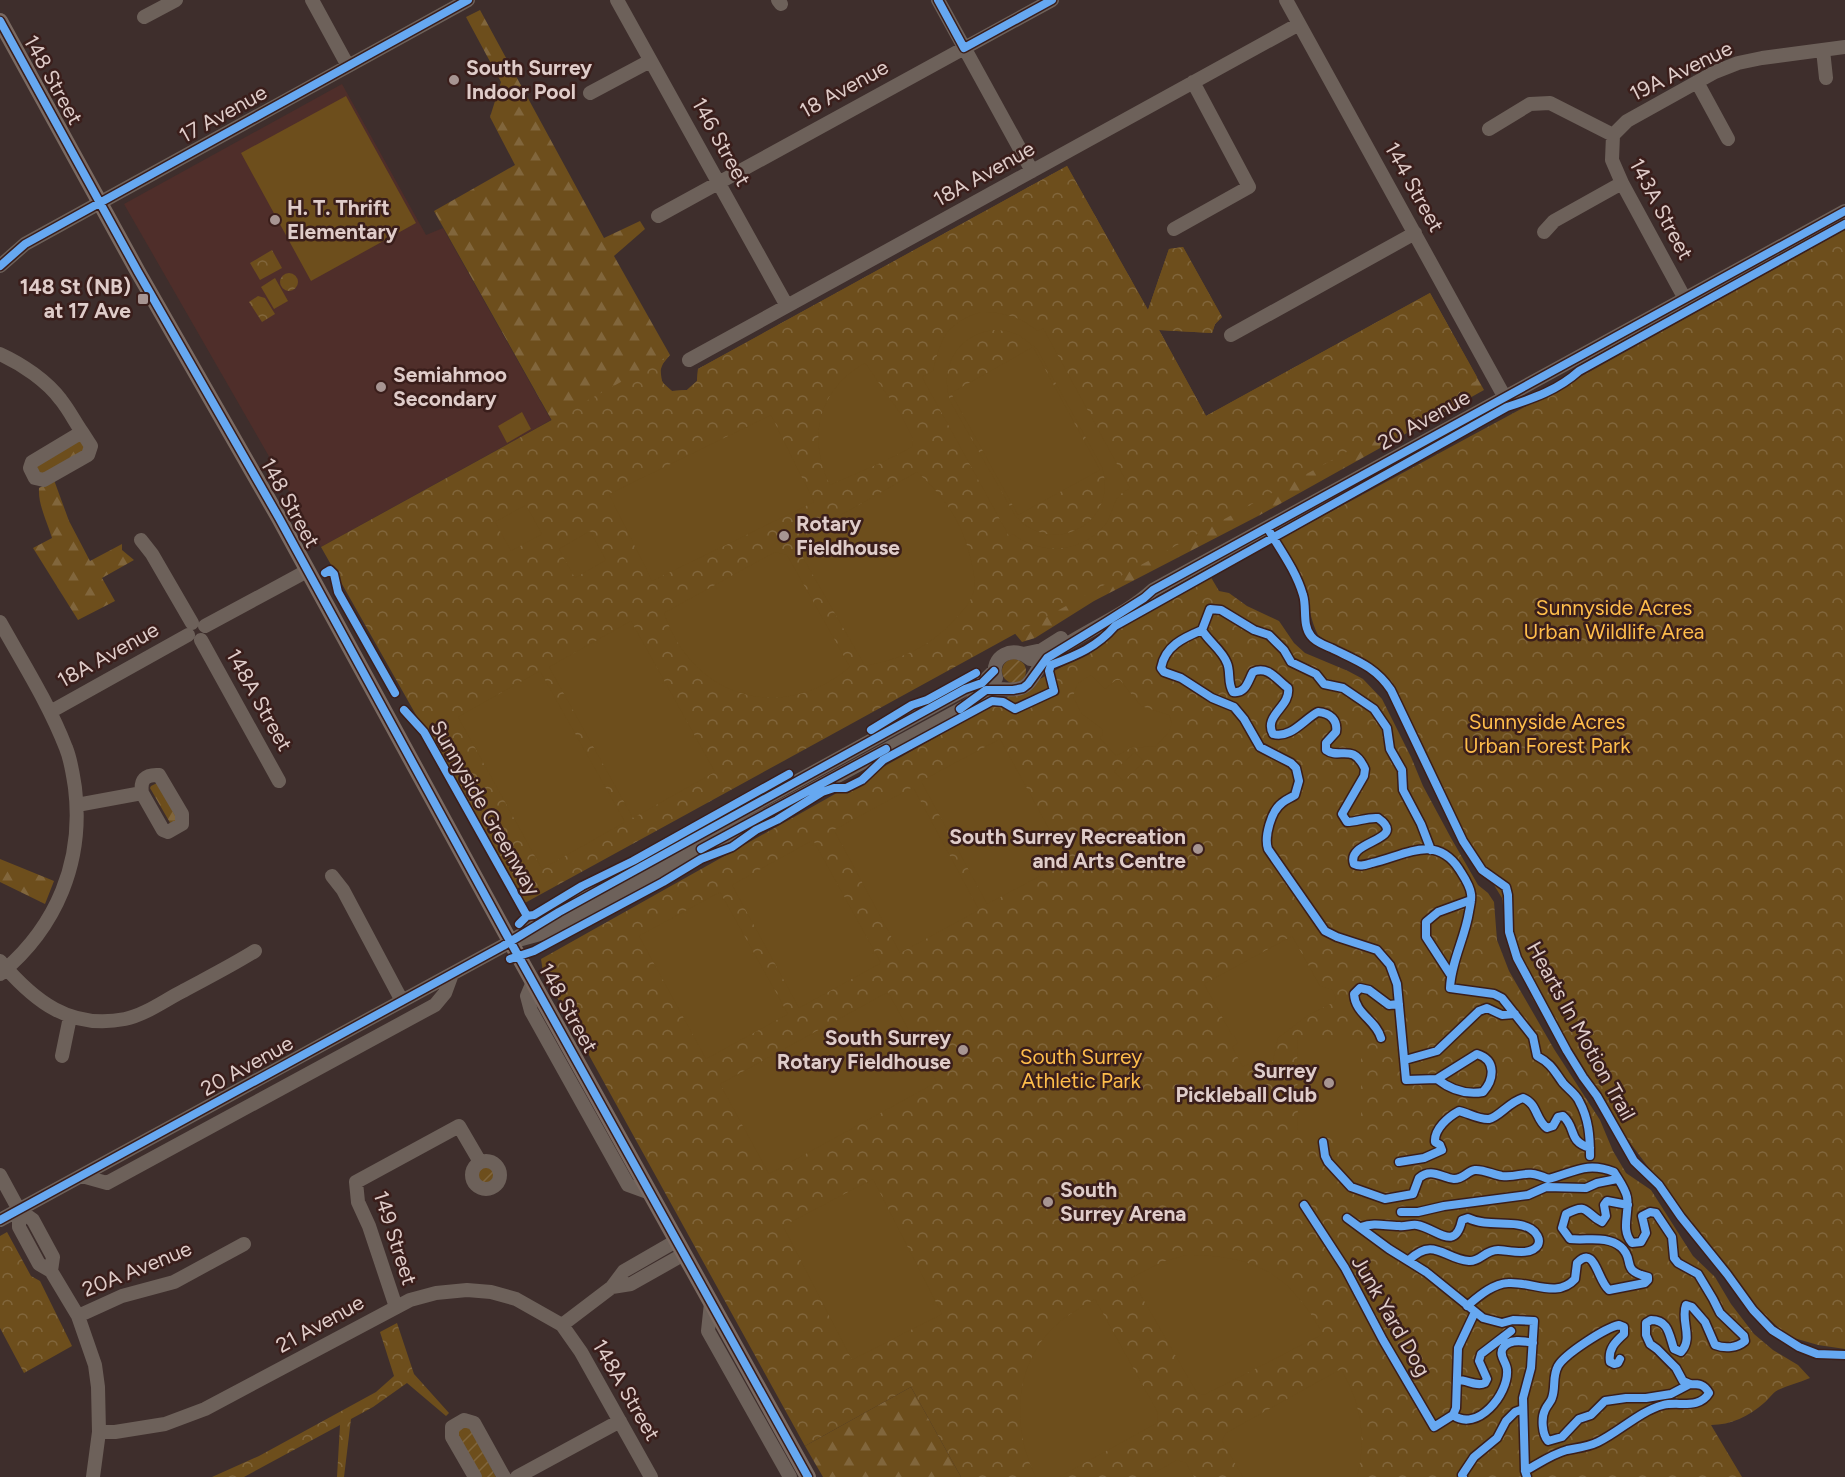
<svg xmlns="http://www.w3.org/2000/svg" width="1845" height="1477" viewBox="0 0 1845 1477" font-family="Figtree,sans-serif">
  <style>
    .built { fill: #4f2e2a }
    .forest { fill: url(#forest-firs) }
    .park { fill: url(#park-crowns) }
    .garden { fill: url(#garden-furrows) }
    .pitch { fill: #6d4e1c; fill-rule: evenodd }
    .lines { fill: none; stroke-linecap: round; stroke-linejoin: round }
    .minor { stroke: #6d615a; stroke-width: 14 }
    .major { stroke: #7a6a62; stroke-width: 16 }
    .cycleway-casing { stroke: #3a1e1b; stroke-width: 11 }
    .cycleway { stroke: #66a8f1; stroke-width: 8 }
    .poi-dot { fill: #a79592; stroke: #3a1e1b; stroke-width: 2 }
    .labels { text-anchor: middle; stroke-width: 5; stroke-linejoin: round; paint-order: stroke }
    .poi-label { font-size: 21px; font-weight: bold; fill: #dfccc9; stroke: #3a1e1b; text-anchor: start }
    .street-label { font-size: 21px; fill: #dfccc9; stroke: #3a1e1b }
    .park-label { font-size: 21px; fill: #febd4b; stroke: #3a1e1b }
  </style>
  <defs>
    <pattern id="forest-firs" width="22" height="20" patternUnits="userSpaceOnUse" patternTransform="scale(1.5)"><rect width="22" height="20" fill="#6d4e1c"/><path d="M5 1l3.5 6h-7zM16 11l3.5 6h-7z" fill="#81663c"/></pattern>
    <pattern id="park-crowns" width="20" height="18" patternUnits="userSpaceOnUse" patternTransform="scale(1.5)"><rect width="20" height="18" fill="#6d4e1c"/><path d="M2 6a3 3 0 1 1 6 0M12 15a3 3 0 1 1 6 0" fill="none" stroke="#81663c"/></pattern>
    <pattern id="garden-furrows" width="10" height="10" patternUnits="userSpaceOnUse" patternTransform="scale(1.5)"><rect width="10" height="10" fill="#6d4e1c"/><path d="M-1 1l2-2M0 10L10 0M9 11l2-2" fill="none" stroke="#81663c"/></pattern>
  </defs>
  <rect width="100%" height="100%" fill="#3e2e2c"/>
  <path class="built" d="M342 84 426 235 443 228 551 420 321 547 124 204Z"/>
  <path class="forest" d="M480 10 604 238 640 221 645 229 614 256 670 355C657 367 657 382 672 391L687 390 697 381 698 369 1067 166 1148 310 1169 249 1183 247 1222 317 1215 324 1212 333 1159 330 1206 416 1430 293 1484 390 1260 515 1094 601 1035 638 1022 642 1008 625 895 336 560 435 434 211 515 165 490 117 501 82 466 17Z
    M80 441 84 444V450L39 476 36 463Z
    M54 480 69 521 90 561 122 544V550L134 560 102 578 115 601 78 620 33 548 52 538C47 521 38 505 39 488Z
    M157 783 179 820 170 823 169 821 150 788 151 786Z
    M0 859 54 881 45 904 0 882Z
    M911 1387 961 1477H823L805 1446Z"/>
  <path class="park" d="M1067 166 1148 310 1169 249 1183 247 1222 317 1215 324 1212 333 1159 330 1206 416 1430 293 1477 377 1476 381 523 904 321 547 670 355 660 367 662 382 672 391 687 390 697 381 698 369Z
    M1845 230V1349L1818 1345 1787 1336 1744 1295 1583 1080 1532 998 1515 953 1504 913 1502 898 1464 836 1439 779 1390 690 1372 673 1318 635C1311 622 1310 608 1305 595 1299 576 1284 559 1273 543L1571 382Z
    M272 250 282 268 260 280 250 263Z
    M280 282a9 9 0 1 1 18 0a9 9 0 1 1-18 0Z
    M258 296 265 298 275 314 262 322 249 302Z
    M1209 574 1219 591 1229 593 1247 606 1279 621 1294 643 1305 653 1348 671 1363 679 1382 699 1411 757 1423 786 1451 838 1478 885 1488 893 1494 902 1497 940 1509 971 1554 1049 1600 1120 1613 1151 1626 1173 1651 1190 1693 1256 1715 1277 1731 1304 1754 1334 1773 1350 1798 1365 1810 1378C1799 1383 1788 1385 1778 1390 1772 1393 1769 1399 1764 1403 1749 1416 1731 1425 1711 1425L1742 1477H961L911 1387 805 1446 543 972 541 959 1104 643 1117 628Z
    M7 1232 31 1276 40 1281 72 1346 24 1373 0 1328V1236Z
    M397 1323 414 1374 449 1413 446 1416 407 1383 373 1407 351 1419 344 1477H337L340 1425 244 1477H212L259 1456 376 1392 394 1376 380 1332Z"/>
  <path class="garden" d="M1002 671a12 12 0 1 1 24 0a12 12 0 1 1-24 0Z
    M477 1176a10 10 0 1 1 20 0a10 10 0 1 1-20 0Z
    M466 1427 470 1428 496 1477H480L458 1437 459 1430Z"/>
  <path class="pitch" d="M346 96 416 223 311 281 241 153Z
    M275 278 288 301 274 309 261 287Z
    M981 312C1002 311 1022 318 1038 331L1043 328 1130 488C1127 490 1121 493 1119 496 1113 502 1112 516 1105 525 1081 553 1042 556 1013 534L1009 536 922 377 933 371C941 338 946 323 981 312ZM994 330 1007 331 1019 335 1037 349 1102 467C1119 522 1055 558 1016 517L950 401C939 367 958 334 994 330Z
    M1033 347 1100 470 1018 515 951 393Z
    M865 363 900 413 913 439 912 447 885 461 830 485C807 438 818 390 865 363Z
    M522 412 531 429 507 443 498 426Z
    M771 415 814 502 652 581 609 494Z
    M917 472C947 499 964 525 972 565 974 575 977 586 972 596 969 604 962 612 956 618 929 648 904 658 865 666L798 549 802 537Z
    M526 505 542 534 511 551 495 522Z
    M590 531 606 560 575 578 559 549Z
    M775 552 787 555 850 667C781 725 692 697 664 613Z
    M631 621 715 772 633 818 549 667Z
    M540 671 625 822 542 869 458 717Z
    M1091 675 1105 689 1116 680H1120L1141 706 1169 715 1172 723 1169 732 1156 746 1131 748 1116 756 1100 738 1103 734 1102 729 1082 714 1073 697 1077 684Z
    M1000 739 1067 862 987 904 921 781Z
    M1135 752 1144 762 1123 781 1114 771Z
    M913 787 979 910 900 953 834 830Z
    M813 840 881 963 799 1008 732 885Z
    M720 892 788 1014 706 1059 639 936Z
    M1292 936 1320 986 1332 990 1336 998 1334 1002 1307 1016 1278 1038 1273 1060 1264 1075 1259 1076 1248 1064 1243 1067 1232 1047 1238 1043 1234 1035H1232L1204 984Z
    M888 992 937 1082 769 1174 720 1084Z
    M1297 1036H1361V1130H1298Z
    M873 1179 942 1314 852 1360 783 1226Z
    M1187 1255C1256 1255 1289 1274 1323 1334L1204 1395 1197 1393 1131 1278 1162 1262Z
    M1095 1299 1158 1413 1157 1423 1059 1477H1036C1013 1432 1013 1371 1049 1332 1062 1318 1078 1309 1095 1299Z
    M1341 1369C1361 1403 1367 1438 1357 1477H1243L1222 1441 1226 1433Z
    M1177 1460 1186 1463 1194 1477H1147Z"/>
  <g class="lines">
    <path class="minor" d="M312 0 348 66
      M617 0 787 306
      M778 0 781 4
      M938 0 1032 171
      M1286 0 1504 396
      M144 17 176 0
      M1823 50 1826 78
      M1697 82 1728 139
      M590 93 650 61
      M1489 129 1530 104 1550 103 1613 135
      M1613 135 1627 121 1715 72 1738 63 1762 58 1845 47
      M1613 135 1612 160 1622 183 1685 299
      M658 216 1052 0
      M1174 229 1249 187 1193 82
      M1544 232 1554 221 1622 183
      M0 266 25 244 468 0
      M1231 335 1415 233
      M0 354C22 364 47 381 61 400 69 410 75 422 82 432
      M689 360 1299 24
      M82 432 91 446 88 455 44 480 35 478 30 468 32 462Z
      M141 540 152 554 192 623
      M0 622C23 663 49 704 66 748 71 760 73 775 75 788 84 861 57 927 0 974
      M205 626 307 571
      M201 640 279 781
      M1023 654 1042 650 1061 638
      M996 678C989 656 1014 644 1030 659
      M50 712 188 635
      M77 805 142 793 163 830 168 832 182 824V814L159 775C145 774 140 780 142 793
      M332 876 343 890 402 1001
      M511 942 551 931 967 706C972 701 978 695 985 691 997 685 1013 694 1025 686 1035 679 1037 665 1048 657 1081 632 1122 618 1153 590L1845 211
      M0 961C34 1001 70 1030 125 1019 145 1015 165 1000 183 991 207 978 231 966 255 951
      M533 982 527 996 531 1011 628 1185 650 1193
      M62 1056 70 1017
      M472 1175a14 14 0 1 1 28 0a14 14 0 1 1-28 0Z
      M0 1175 19 1210 33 1220 53 1257 51 1271
      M82 1176 107 1183 435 1005 445 993 452 974
      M19 1210V1227L39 1264 51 1271 78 1316 95 1365 98 1387 99 1432 93 1477
      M0 1220 503 946 559 912 965 689 982 683 994 671
      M612 1287 631 1284 684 1254
      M711 1303 708 1331 790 1477
      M396 1307 369 1226 358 1202 356 1182 459 1126 480 1162
      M78 1316 122 1296 174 1282 244 1244
      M562 1325 612 1287 624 1271 676 1241
      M99 1432H115L165 1424 205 1409 410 1300 436 1293 467 1290 491 1292 516 1299 562 1325 581 1352 651 1477
      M475 1477 452 1437V1427L464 1420 474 1423 504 1477
      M517 1477 620 1421"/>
    <path class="major" d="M0 21 138 272 279 518 505 932 808 1477"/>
    <defs>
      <path id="cycleway" d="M938 0 964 48 1052 0
        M0 21 138 272 279 518 505 932 808 1477
        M0 266 25 244 468 0
        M1268 529C1281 551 1296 571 1303 595 1307 607 1302 626 1311 636 1315 642 1324 645 1331 648 1355 660 1375 666 1391 690L1463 841 1482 870 1506 887 1508 895 1509 932 1517 958 1567 1051 1583 1077 1597 1096 1634 1161 1659 1185 1681 1217 1727 1274 1753 1310 1772 1330 1799 1347 1817 1354 1845 1355
        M325 573 330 570 334 574 338 592 395 693
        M1202 630C1183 638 1165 646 1161 668L1164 672 1181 678 1212 698 1234 707 1244 719 1260 747 1291 763 1296 768 1299 781 1295 795C1291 798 1286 799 1282 803 1271 811 1264 837 1268 849L1325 931 1337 937 1377 950 1390 965 1397 984 1406 1080 1437 1079 1477 1054C1497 1060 1494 1080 1483 1092 1465 1095 1451 1090 1437 1079
        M1202 630C1209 642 1222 650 1227 663 1231 672 1227 683 1233 692 1246 694 1248 681 1253 672 1268 665 1277 680 1288 688 1291 707 1263 715 1273 734 1291 739 1304 719 1318 712 1330 713 1338 720 1336 732L1326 743V750C1339 760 1353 742 1365 769L1364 776 1342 814 1347 822C1357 822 1367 817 1378 818 1410 841 1345 840 1354 864 1360 867 1365 865 1372 863 1404 856 1435 833 1459 869 1464 877 1470 885 1471 894 1472 900 1470 906 1469 912 1465 938 1451 962 1450 988
        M1202 630 1210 609 1221 610 1254 630 1269 635 1284 650 1291 662 1316 674 1324 684 1343 688 1374 709 1387 728 1390 749 1402 770 1403 790 1421 824 1431 850
        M960 709 986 690H1013L1023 688 1028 684 1047 658 1106 622 1144 598 1153 590 1845 211
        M404 710 424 732 527 916 519 924
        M871 730 912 705 927 700 976 673
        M701 849 886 749
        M527 916 534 915 582 886 633 861 789 774
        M510 959 534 951 663 882 701 859 732 847 756 830 777 820 822 792 834 788H846L862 780 883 760 992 701 1003 702 1015 709 1054 691 1049 671 1051 665C1077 655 1097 647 1115 626L1507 407C1534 398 1558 390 1579 371L1845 224
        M1450 974 1426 937V922L1438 912 1471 900
        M1450 988 1494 994 1502 998 1533 1037 1537 1056C1552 1064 1554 1071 1563 1083 1568 1089 1576 1094 1579 1101 1589 1119 1590 1137 1590 1156
        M1381 1038C1376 1020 1355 1014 1354 994L1360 988 1369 990 1389 1005 1399 1004
        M1405 1060 1437 1051 1479 1011 1487 1008 1502 1015 1515 1014
        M1323 1142 1325 1156 1328 1162 1351 1187 1385 1199 1413 1194 1419 1178C1431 1167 1442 1178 1454 1179 1464 1179 1467 1171 1475 1170 1483 1169 1494 1175 1502 1176 1522 1178 1524 1168 1548 1179 1573 1173 1586 1161 1614 1172 1618 1179 1625 1188 1627 1197 1630 1213 1620 1229 1632 1243L1641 1242 1646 1233 1642 1216 1650 1212 1656 1213 1672 1237 1674 1258 1678 1263 1698 1274 1713 1299 1720 1313 1744 1336 1745 1341C1737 1348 1725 1349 1715 1345L1705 1322 1692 1307 1686 1305C1680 1320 1694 1338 1681 1352L1674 1349C1669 1335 1669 1320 1651 1320L1646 1323V1335L1650 1344 1657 1349 1676 1368 1683 1381 1690 1384
        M1399 1162 1424 1158 1442 1150 1440 1145 1435 1142C1434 1129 1448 1117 1459 1111 1468 1113 1480 1120 1489 1119 1499 1117 1509 1102 1523 1098 1538 1104 1535 1119 1547 1128L1553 1126 1558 1117 1563 1116C1577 1128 1567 1141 1590 1148
        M1304 1205 1345 1268 1383 1340 1434 1427 1453 1415 1456 1408 1458 1348 1475 1312
        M1401 1212H1418L1444 1206 1528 1195 1546 1187 1586 1188 1597 1183 1617 1179
        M1347 1218 1389 1249 1426 1272 1483 1318 1502 1323 1513 1320 1534 1321 1531 1368 1523 1398 1525 1471 1527 1477
        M0 1220 503 946 559 912 965 689 982 683 994 671
        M1361 1227C1375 1222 1385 1226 1399 1226 1405 1227 1411 1224 1417 1225 1436 1228 1455 1253 1462 1220L1468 1218C1488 1228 1515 1219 1531 1229 1536 1232 1541 1239 1538 1245 1531 1257 1508 1250 1498 1250 1485 1250 1480 1262 1469 1261 1444 1259 1434 1236 1409 1260
        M1467 1306C1478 1297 1492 1284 1508 1283 1531 1281 1557 1299 1575 1279L1577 1263C1595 1244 1597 1280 1609 1290L1645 1283 1648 1280V1277C1619 1270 1636 1260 1621 1247 1607 1235 1587 1241 1570 1239L1562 1228 1566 1214C1589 1202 1584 1213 1602 1222L1606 1216 1604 1205 1607 1201 1628 1205
        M1620 1359 1618 1363 1614 1364 1610 1362C1608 1349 1615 1342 1624 1334V1327L1619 1325C1605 1328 1565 1354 1558 1366 1552 1377 1556 1387 1552 1398 1551 1402 1547 1405 1545 1410 1541 1418 1542 1434 1548 1441L1562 1437 1579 1419 1591 1415 1605 1401 1626 1398H1646L1671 1394 1690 1384
        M1458 1380C1467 1380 1477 1387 1485 1383L1487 1379 1479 1361 1481 1354 1511 1331
        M1453 1415C1477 1433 1509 1394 1507 1370 1507 1363 1498 1355 1503 1348 1509 1338 1524 1341 1533 1343
        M1525 1471C1538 1464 1552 1454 1567 1450 1577 1448 1588 1447 1598 1442 1619 1432 1640 1411 1663 1405 1678 1401 1699 1410 1709 1393 1704 1384 1699 1384 1690 1384
        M1463 1477 1462 1475 1474 1457 1497 1438 1506 1421 1515 1412 1523 1409"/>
    </defs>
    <use href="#cycleway" class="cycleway-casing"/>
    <use href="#cycleway" class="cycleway"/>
  </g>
  <g class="poi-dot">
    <circle cx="454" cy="80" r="6"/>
    <circle cx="275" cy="220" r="6"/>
    <rect x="137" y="293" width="12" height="12" rx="3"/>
    <circle cx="381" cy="387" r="6"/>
    <circle cx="784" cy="536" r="6"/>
    <circle cx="1198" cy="849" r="6"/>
    <circle cx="963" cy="1050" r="6"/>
    <circle cx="1329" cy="1083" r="6"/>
    <circle cx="1048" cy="1202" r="6"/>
  </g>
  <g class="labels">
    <g class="poi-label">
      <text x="466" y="75">South Surrey<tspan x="466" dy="24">Indoor Pool</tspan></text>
      <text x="287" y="215">H. T. Thrift<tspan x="287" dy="24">Elementary</tspan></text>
      <text x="131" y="294" text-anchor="end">148 St (NB)<tspan x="131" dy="24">at 17 Ave</tspan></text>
      <text x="393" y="382">Semiahmoo<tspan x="393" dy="24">Secondary</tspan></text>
      <text x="796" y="531">Rotary<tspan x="796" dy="24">Fieldhouse</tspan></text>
      <text x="1186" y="844" text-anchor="end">South Surrey Recreation<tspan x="1186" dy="24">and Arts Centre</tspan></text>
      <text x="951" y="1045" text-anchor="end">South Surrey<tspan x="951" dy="24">Rotary Fieldhouse</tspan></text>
      <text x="1317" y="1078" text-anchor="end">Surrey<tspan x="1317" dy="24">Pickleball Club</tspan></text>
      <text x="1060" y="1197">South<tspan x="1060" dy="24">Surrey Arena</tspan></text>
    </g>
    <g class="street-label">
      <text transform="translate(1681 71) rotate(-26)" y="7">19A Avenue</text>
      <text transform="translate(53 80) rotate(61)" y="7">148 Street</text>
      <text transform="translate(844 89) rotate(-29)" y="7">18 Avenue</text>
      <text transform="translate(223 114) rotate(-29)" y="7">17 Avenue</text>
      <text transform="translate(721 142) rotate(61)" y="7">146 Street</text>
      <text transform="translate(984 174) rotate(-29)" y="7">18A Avenue</text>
      <text transform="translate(1414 187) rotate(61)" y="7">144 Street</text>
      <text transform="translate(1661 209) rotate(62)" y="7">143A Street</text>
      <text transform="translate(1424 420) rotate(-29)" y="7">20 Avenue</text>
      <text transform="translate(290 503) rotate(61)" y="7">148 Street</text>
      <text transform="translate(108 655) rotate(-29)" y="7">18A Avenue</text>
      <text transform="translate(259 700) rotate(61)" y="7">148A Street</text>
      <text transform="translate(485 808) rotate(60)" y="7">Sunnyside Greenway</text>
      <text transform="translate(568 1008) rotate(61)" y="7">148 Street</text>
      <text transform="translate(1581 1031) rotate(61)" y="7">Hearts In Motion Trail</text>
      <text transform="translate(247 1066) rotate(-29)" y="7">20 Avenue</text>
      <text transform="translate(395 1238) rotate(72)" y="7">149 Street</text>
      <text transform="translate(137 1269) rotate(-22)" y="7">20A Avenue</text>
      <text transform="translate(1391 1316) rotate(60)" y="7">Junk Yard Dog</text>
      <text transform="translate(320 1324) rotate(-29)" y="7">21 Avenue</text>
      <text transform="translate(626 1390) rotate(60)" y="7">148A Street</text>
    </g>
    <g class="park-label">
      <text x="1614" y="615">Sunnyside Acres<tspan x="1614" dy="24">Urban Wildlife Area</tspan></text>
      <text x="1547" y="729">Sunnyside Acres<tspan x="1547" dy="24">Urban Forest Park</tspan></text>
      <text x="1081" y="1064">South Surrey<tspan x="1081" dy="24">Athletic Park</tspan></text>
    </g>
  </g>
</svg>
